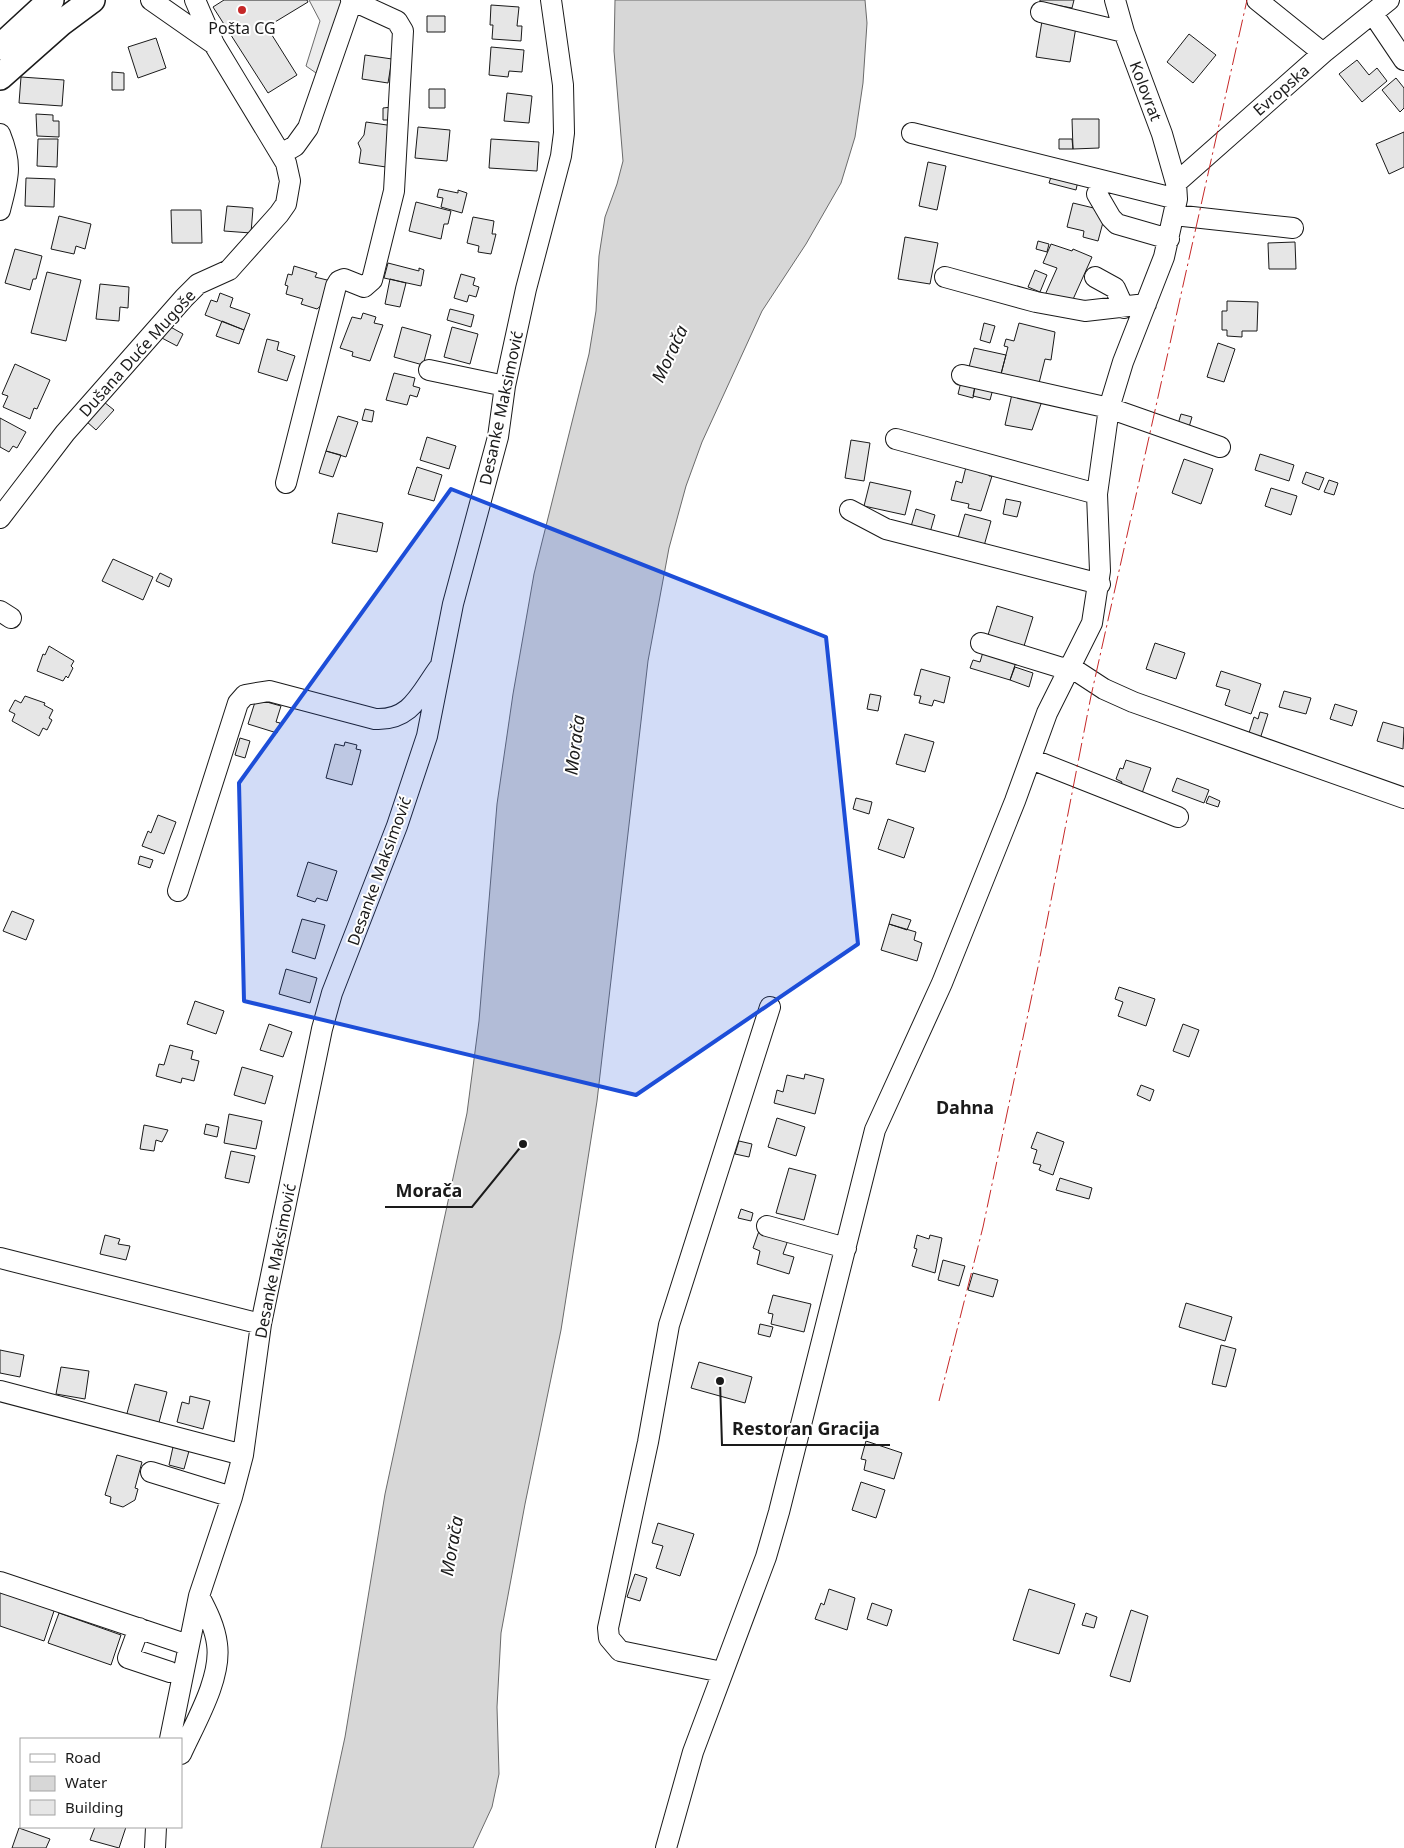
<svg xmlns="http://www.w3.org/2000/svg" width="1404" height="1848" viewBox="0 0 1404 1848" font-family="'Noto Sans',sans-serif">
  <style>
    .built { fill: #ededed; stroke: #6a6a6a }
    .water { fill: #d7d7d7; stroke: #6a6a6a }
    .building { fill: #e6e6e6; stroke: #1a1a1a }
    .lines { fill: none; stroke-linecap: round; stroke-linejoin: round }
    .minor-casing { stroke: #1a1a1a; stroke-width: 22 }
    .major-casing { stroke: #1a1a1a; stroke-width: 28 }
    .minor { stroke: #fff; stroke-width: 20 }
    .major { stroke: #fff; stroke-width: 25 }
    .power { stroke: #c62828; stroke-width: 1; stroke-dasharray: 18 4 2.5 4; stroke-linecap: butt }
    .marked { fill: #1d4ed8; fill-opacity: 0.2; stroke: #1d4ed8; stroke-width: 4; stroke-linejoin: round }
    .poi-dot { fill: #c62828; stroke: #fff; stroke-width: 2 }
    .labels { text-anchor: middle; stroke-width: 4; stroke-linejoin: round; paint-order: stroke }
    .poi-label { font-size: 16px; fill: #1a1a1a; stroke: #fff }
    .street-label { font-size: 16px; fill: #1a1a1a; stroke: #fff }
    .water-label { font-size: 18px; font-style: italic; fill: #1a1a1a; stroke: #fff }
    .neighbourhood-label { font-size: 18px; font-weight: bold; fill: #1a1a1a; stroke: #fff }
    .leader { fill: none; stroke: #1a1a1a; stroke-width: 2 }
    .callout-dot { fill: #1a1a1a; stroke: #fff; stroke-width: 2 }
    .callout-label { font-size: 18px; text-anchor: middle; font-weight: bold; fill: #1a1a1a; stroke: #fff; stroke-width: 4; stroke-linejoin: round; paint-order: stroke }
  </style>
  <rect width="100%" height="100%" fill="#fff"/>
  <path class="built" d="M309 0H362L319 75 306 66 320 21Z"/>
  <path class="water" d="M615 0H865L867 23 863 83 855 137 841 183 806 244 762 311 702 442 686 486 669 548 648 661 597 1101 561 1330 525 1504 501 1633 497 1707 499 1774 492 1807 473 1848H321L345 1737 385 1494 467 1113 479 1021 497 804 513 694 534 574 589 354 596 311 599 256 605 217 617 184 623 161 614 51Z"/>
  <path class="building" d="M224 0H307L308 2 270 25 268 22 265 24 297 75 268 93 213 7Z
    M1040 0H1074L1072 8 1040 2Z
    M491 5 519 7 517 26H522L521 41 492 39 493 25H490Z
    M427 16H445V32H427Z
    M1042 21 1076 27 1070 62 1036 57Z
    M1189 34 1216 55 1193 83 1167 62Z
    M156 38 166 68 138 78 128 47Z
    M491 47 524 50 522 72 509 71 508 77 489 75Z
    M365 55 392 59 388 83 362 79Z
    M1357 60 1369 75 1377 68 1387 81 1362 102 1339 74Z
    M112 72 124 73V90H112Z
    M21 77 64 80 62 106 19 103Z
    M1396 78 1404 88V108L1400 112 1382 90Z
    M429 89H445V108H429Z
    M507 93 532 96 529 123 504 121Z
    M392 107V120H383V108Z
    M36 114 53 115V121H59V137L37 136Z
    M1072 119H1099V148L1073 149Z
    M366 122 394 126 386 167 359 163 361 150 358 143 364 135Z
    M418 127 450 130 447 161 415 158Z
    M1404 132V167L1389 174 1376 144Z
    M38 139H58L57 167 37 166Z
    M491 139 539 142 537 171 489 168Z
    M1059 139H1072L1073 149H1059Z
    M928 162 946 166 937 210 919 206Z
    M1052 174 1078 181 1076 190 1049 183Z
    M26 178 55 179 54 207 25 206Z
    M439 189 458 193V190L467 193 462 213 441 207 443 198 437 197Z
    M416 202 451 211 448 224H444L441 239 409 231Z
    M1073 203 1106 211 1098 241 1083 237 1084 231 1067 227Z
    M227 206 253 208 251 233 224 231Z
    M171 210H201L202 243H172Z
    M59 216 91 224 85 249 76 246 74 254 51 249Z
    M473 217 494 221 492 234H496L491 254 478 252 479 246 467 243Z
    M905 237 938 243 930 284 898 279Z
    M1038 241 1049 244 1047 252 1036 249Z
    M1295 242 1296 269H1269L1268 243Z
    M1051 244 1072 251 1073 249 1092 257 1070 306 1045 295 1057 268 1043 263Z
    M15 249 42 256 36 279H33L30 290 5 283Z
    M388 263 419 271V268L424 270 421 286 384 278Z
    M294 266 317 273 315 277 331 281 325 302 317 309 301 304 303 299 286 294 288 286 285 285 288 274 292 275Z
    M1035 270 1047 275 1040 292 1028 287Z
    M47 272 81 280 66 341 31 333Z
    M461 274 475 278 473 285 479 287 476 297 469 295 467 302 454 298Z
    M390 279 406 283 400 307 385 304Z
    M100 284 129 287 128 308 120 307 119 321 96 319Z
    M220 293 233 298 230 307 250 314 244 330 205 315 211 300 217 302Z
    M1227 301 1258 302 1257 331H1242V337L1227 336V330H1222V311H1227Z
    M450 309 474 315 471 327 447 320Z
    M363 313 376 317 374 323 383 325 370 361 352 356 353 352 340 348 352 317 361 319Z
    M222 321 244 330 239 344 216 336Z
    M984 323 995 326 990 343 980 340Z
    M1019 323 1055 332 1051 360 1045 359 1039 383 1001 374 1008 347 1004 346 1006 339 1014 341Z
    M167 325 183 334 177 346 160 337Z
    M402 327 431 335 423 365 394 357Z
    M452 327 478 334 470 364 444 357Z
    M267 339 279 342 277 350 295 356 287 381 258 372Z
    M1218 343 1235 349 1224 382 1207 377Z
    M974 348 1006 355 1001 374 987 370 986 375 968 371Z
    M15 364 50 380 37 409 34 408 30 419 3 407 8 396 2 394Z
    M394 373 415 378 413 386 420 388 417 397 410 395 407 405 386 400Z
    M961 382 975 386 973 398 958 394Z
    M975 386 993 389 990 400 973 396Z
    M1012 394 1042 401 1032 430 1005 425Z
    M104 402 114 410 96 430 86 421Z
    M365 409 374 411 372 422 362 420Z
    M1181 414 1192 417 1189 427 1178 424Z
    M338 416 358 422 346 457 326 451Z
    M0 418 26 432 17 448 13 446 9 452 0 447Z
    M427 437 456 446 449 469 420 460Z
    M851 440 870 443 864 481 845 478Z
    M326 451 341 455 333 477 319 473Z
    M1260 454 1294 465 1289 481 1255 470Z
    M1184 459 1213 469 1201 504 1172 493Z
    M417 467 442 475 434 501 408 494Z
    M966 467 989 473V476H992L981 511 968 508 969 504 951 500 956 481 962 483Z
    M1306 472 1324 478 1319 490 1302 483Z
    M1329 480 1338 483 1334 495 1324 492Z
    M870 482 911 491 905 515 864 506Z
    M1271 488 1297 496 1291 515 1265 506Z
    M1006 499 1021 502 1017 517 1003 514Z
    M916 509 935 515 929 536 910 530Z
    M338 513 383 523 377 552 332 543Z
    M965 514 991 521 984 546 958 538Z
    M113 559 153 577 143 600 102 581Z
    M160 573 172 579 169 587 156 581Z
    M997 606 1033 617 1024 646 988 635Z
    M1155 643 1185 653 1176 679 1146 669Z
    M49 646 74 661 71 666 73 668 68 678 66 676 63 681 37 671 43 654 45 655Z
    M983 652 1016 662 1010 680 970 668 973 660 980 662Z
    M1015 667 1033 673 1029 687 1010 680Z
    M921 669 950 677 944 703 934 700 932 706 919 703 921 696 914 695Z
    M1221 671 1261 684 1251 714 1225 705 1230 690 1216 686Z
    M1284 691 1311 698 1306 714 1279 707Z
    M870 694 881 696 878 711 867 709Z
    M25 696 45 703 44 705 53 710 49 718 52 720 47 730 43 728 39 736 12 721 15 714 9 711 15 700 21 703Z
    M256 699 281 706 276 722 280 723 277 733 248 724Z
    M1335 704 1357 711 1352 726 1330 719Z
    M1260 712 1268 714 1260 739 1248 736 1254 717 1258 719Z
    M1383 722 1404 728 1403 749 1377 741Z
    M905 734 934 742 925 772 896 764Z
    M240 738 250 741 245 758 235 755Z
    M345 742 357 745 356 749 361 750 352 785 326 778 335 744 344 746Z
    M1126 760 1151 768 1141 796 1119 789 1122 782 1116 779 1120 768 1123 769Z
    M1177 778 1209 790 1204 803 1172 791Z
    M1209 796 1220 801 1218 807 1206 803Z
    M856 798 872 802 869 814 853 809Z
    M158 815 176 822 164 854 142 846 148 831 151 833Z
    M888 819 914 828 904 858 878 849Z
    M140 856 153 860 150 868 138 864Z
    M308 862 337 871 327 901 317 898 315 902 297 896Z
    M12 911 34 920 26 940 3 931Z
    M892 914 911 920 907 930 889 924Z
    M302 919 325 925 315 959 292 952Z
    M889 924 916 932 914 940 922 943 917 961 881 950Z
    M286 969 317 978 310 1003 279 994Z
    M1119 987 1155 999 1146 1026 1118 1016 1123 1002 1115 999Z
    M195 1001 224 1011 216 1034 187 1024Z
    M269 1024 292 1032 283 1057 260 1050Z
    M1183 1024 1199 1030 1189 1057 1173 1051Z
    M170 1045 193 1051 191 1059 199 1061 194 1081 182 1078 181 1083 156 1076 159 1064 164 1065Z
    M242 1067 273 1076 265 1104 234 1095Z
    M805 1074 824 1079 815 1114 774 1103 777 1090 783 1092 787 1075 804 1079Z
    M1141 1085 1154 1090 1150 1101 1137 1095Z
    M229 1114 262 1121 256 1149 224 1143Z
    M777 1118 805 1127 796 1156 768 1147Z
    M206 1124 219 1127 217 1137 204 1134Z
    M144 1125 168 1130 162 1142 156 1140 154 1151 140 1149Z
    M1037 1132 1064 1142 1053 1175 1039 1170 1041 1165 1033 1163 1037 1150 1031 1148Z
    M739 1141 752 1144 749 1157 735 1154Z
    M231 1151 255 1156 249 1183 225 1178Z
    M789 1168 816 1175 804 1220 776 1213Z
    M1060 1178 1092 1188 1089 1199 1056 1190Z
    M741 1209 753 1213 751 1221 738 1218Z
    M759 1231 788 1240 783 1254 794 1257 789 1274 757 1264 760 1251 753 1248Z
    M105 1235 120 1239 118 1244 130 1246 126 1260 100 1254Z
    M917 1235 929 1239 930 1235 942 1238 935 1273 912 1266 917 1249 914 1248Z
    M943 1260 965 1266 959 1286 938 1280Z
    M973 1273 998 1280 993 1297 968 1290Z
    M773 1295 811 1304 804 1332 771 1324 773 1314 768 1313Z
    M1186 1303 1232 1317 1225 1341 1179 1327Z
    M760 1324 773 1327 770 1337 758 1334Z
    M1221 1345 1236 1349 1226 1387 1212 1384Z
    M0 1350 24 1355 20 1377 0 1373Z
    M699 1362 752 1377 745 1403 691 1388Z
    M61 1367 89 1371 85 1399 56 1394Z
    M135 1384 167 1392 158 1426 126 1417Z
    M190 1396 210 1401 203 1429 177 1422 182 1402 189 1404Z
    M866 1441 902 1453 894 1479 864 1470 866 1460 861 1459Z
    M173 1447 189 1451 184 1469 169 1465Z
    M117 1455 142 1462 135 1488 138 1489 135 1500 123 1507 110 1503 111 1497 105 1495Z
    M861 1482 885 1490 876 1518 852 1510Z
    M658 1523 694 1534 680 1576 656 1568 663 1546 652 1543Z
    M635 1574 647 1578 640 1601 627 1597Z
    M0 1587 56 1605 44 1641 0 1626Z
    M829 1589 855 1598 847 1630 815 1619 821 1603 824 1605Z
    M1029 1589 1075 1604 1059 1654 1013 1640Z
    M872 1603 892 1610 887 1626 867 1619Z
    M1131 1610 1148 1616 1130 1682 1110 1676Z
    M59 1613 121 1635 111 1665 48 1643Z
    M1086 1613 1097 1617 1094 1628 1082 1625Z
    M95 1827H126L119 1848 90 1840Z
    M19 1828 50 1839 46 1848H12Z"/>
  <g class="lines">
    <defs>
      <path id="minor" d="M151 0 214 44
        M1257 0 1323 53
        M1041 12 1124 32
        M1373 14 1404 60
        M912 133 1177 199
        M0 134C13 166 8 178 0 210
        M281 154 295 146 308 128 352 1
        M1176 183 1323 53 1389 0
        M1097 194 1111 218 1117 224 1169 239
        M1174 215 1293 228
        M945 277 1036 302 1085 311 1146 304
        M1095 277 1115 288 1124 308
        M429 370 505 386
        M962 375 1109 408 1220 447
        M896 439 1097 494
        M286 483 336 286 339 281 344 279 364 287 372 280 394 191 403 31 397 21 351 0
        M850 510 886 529 1100 584
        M0 518 65 433 184 298 198 284 229 270 279 214 286 204 290 181 286 163 214 44 195 0
        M0 611 11 618
        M981 643 1059 667 1075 670 1104 689 1133 702 1404 798
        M1031 759 1178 817
        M178 891 238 703 245 695 269 691 375 719C411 721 420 694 439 668
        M767 1226 846 1248
        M0 1258 261 1324
        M0 1391 243 1455
        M151 1472 232 1497
        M0 1582 188 1645
        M139 1628 128 1658 170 1672
        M722 1672 620 1651 609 1638 608 1628 648 1442 669 1325 770 1007
        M170 1739 199 1596 232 1497 243 1455 261 1324 322 1029 332 993 397 826 427 736 453 604 498 437 505 386 526 289 561 156 564 133 563 85 551 0
        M181 1754C195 1723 222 1678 217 1644 215 1627 207 1611 199 1596
        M155 1848 156 1827
        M666 1848 693 1752 766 1557 779 1512 875 1130 942 983 1015 801 1047 713 1092 623 1100 571 1097 494 1109 408 1123 362 1164 257 1177 199 1176 183 1162 134 1124 32 1115 0"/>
      <path id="major" d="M0 47 51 0
        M0 77 61 23 92 0"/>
    </defs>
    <use href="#minor" class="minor-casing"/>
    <use href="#major" class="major-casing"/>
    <use href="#minor" class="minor"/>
    <use href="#major" class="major"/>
    <path class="power" d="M939 1401 983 1227 1039 962 1091 696 1247 0"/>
  </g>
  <path class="marked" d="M451 489 826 637 858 944 636 1095 244 1001 239 783Z"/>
  <circle class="poi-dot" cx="242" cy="10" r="5"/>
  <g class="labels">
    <g class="poi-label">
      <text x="242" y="34">Pošta CG</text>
    </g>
    <g class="street-label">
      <text transform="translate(1281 90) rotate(-41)" y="6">Evropska</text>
      <text transform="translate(1146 91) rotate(69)" y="6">Kolovrat</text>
      <text transform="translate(137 353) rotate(-48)" y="6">Dušana Duće Mugoše</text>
      <text transform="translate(501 408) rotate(-78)" y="6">Desanke Maksimović</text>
      <text transform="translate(379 871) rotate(-70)" y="6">Desanke Maksimović</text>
      <text transform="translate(275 1261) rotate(-79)" y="6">Desanke Maksimović</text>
    </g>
    <g class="water-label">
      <text transform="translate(670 354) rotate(-65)" y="6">Morača</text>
      <text transform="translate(575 745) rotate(-83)" y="6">Morača</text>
      <text transform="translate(452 1546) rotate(-80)" y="6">Morača</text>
    </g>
    <g class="neighbourhood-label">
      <text x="965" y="1114">Dahna</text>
    </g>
  </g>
  <path class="leader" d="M523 1144L472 1207H385M720 1381L722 1445H890"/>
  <g class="callout-dot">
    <circle cx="523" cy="1144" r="5"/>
    <circle cx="720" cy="1381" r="5"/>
  </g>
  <g class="callout-label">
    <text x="429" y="1197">Morača</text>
    <text x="806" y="1435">Restoran Gracija</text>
  </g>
  <rect x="20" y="1738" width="162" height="90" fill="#ffffff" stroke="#a3a3a3"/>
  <rect x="30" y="1754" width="25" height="8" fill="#ffffff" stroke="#a3a3a3"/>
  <text x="65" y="1763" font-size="15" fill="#1a1a1a">Road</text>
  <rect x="30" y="1776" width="25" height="15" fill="#d7d7d7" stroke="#a3a3a3"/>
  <text x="65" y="1788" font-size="15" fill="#1a1a1a">Water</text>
  <rect x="30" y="1800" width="25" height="15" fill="#e6e6e6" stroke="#a3a3a3"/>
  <text x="65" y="1813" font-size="15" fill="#1a1a1a">Building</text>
</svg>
